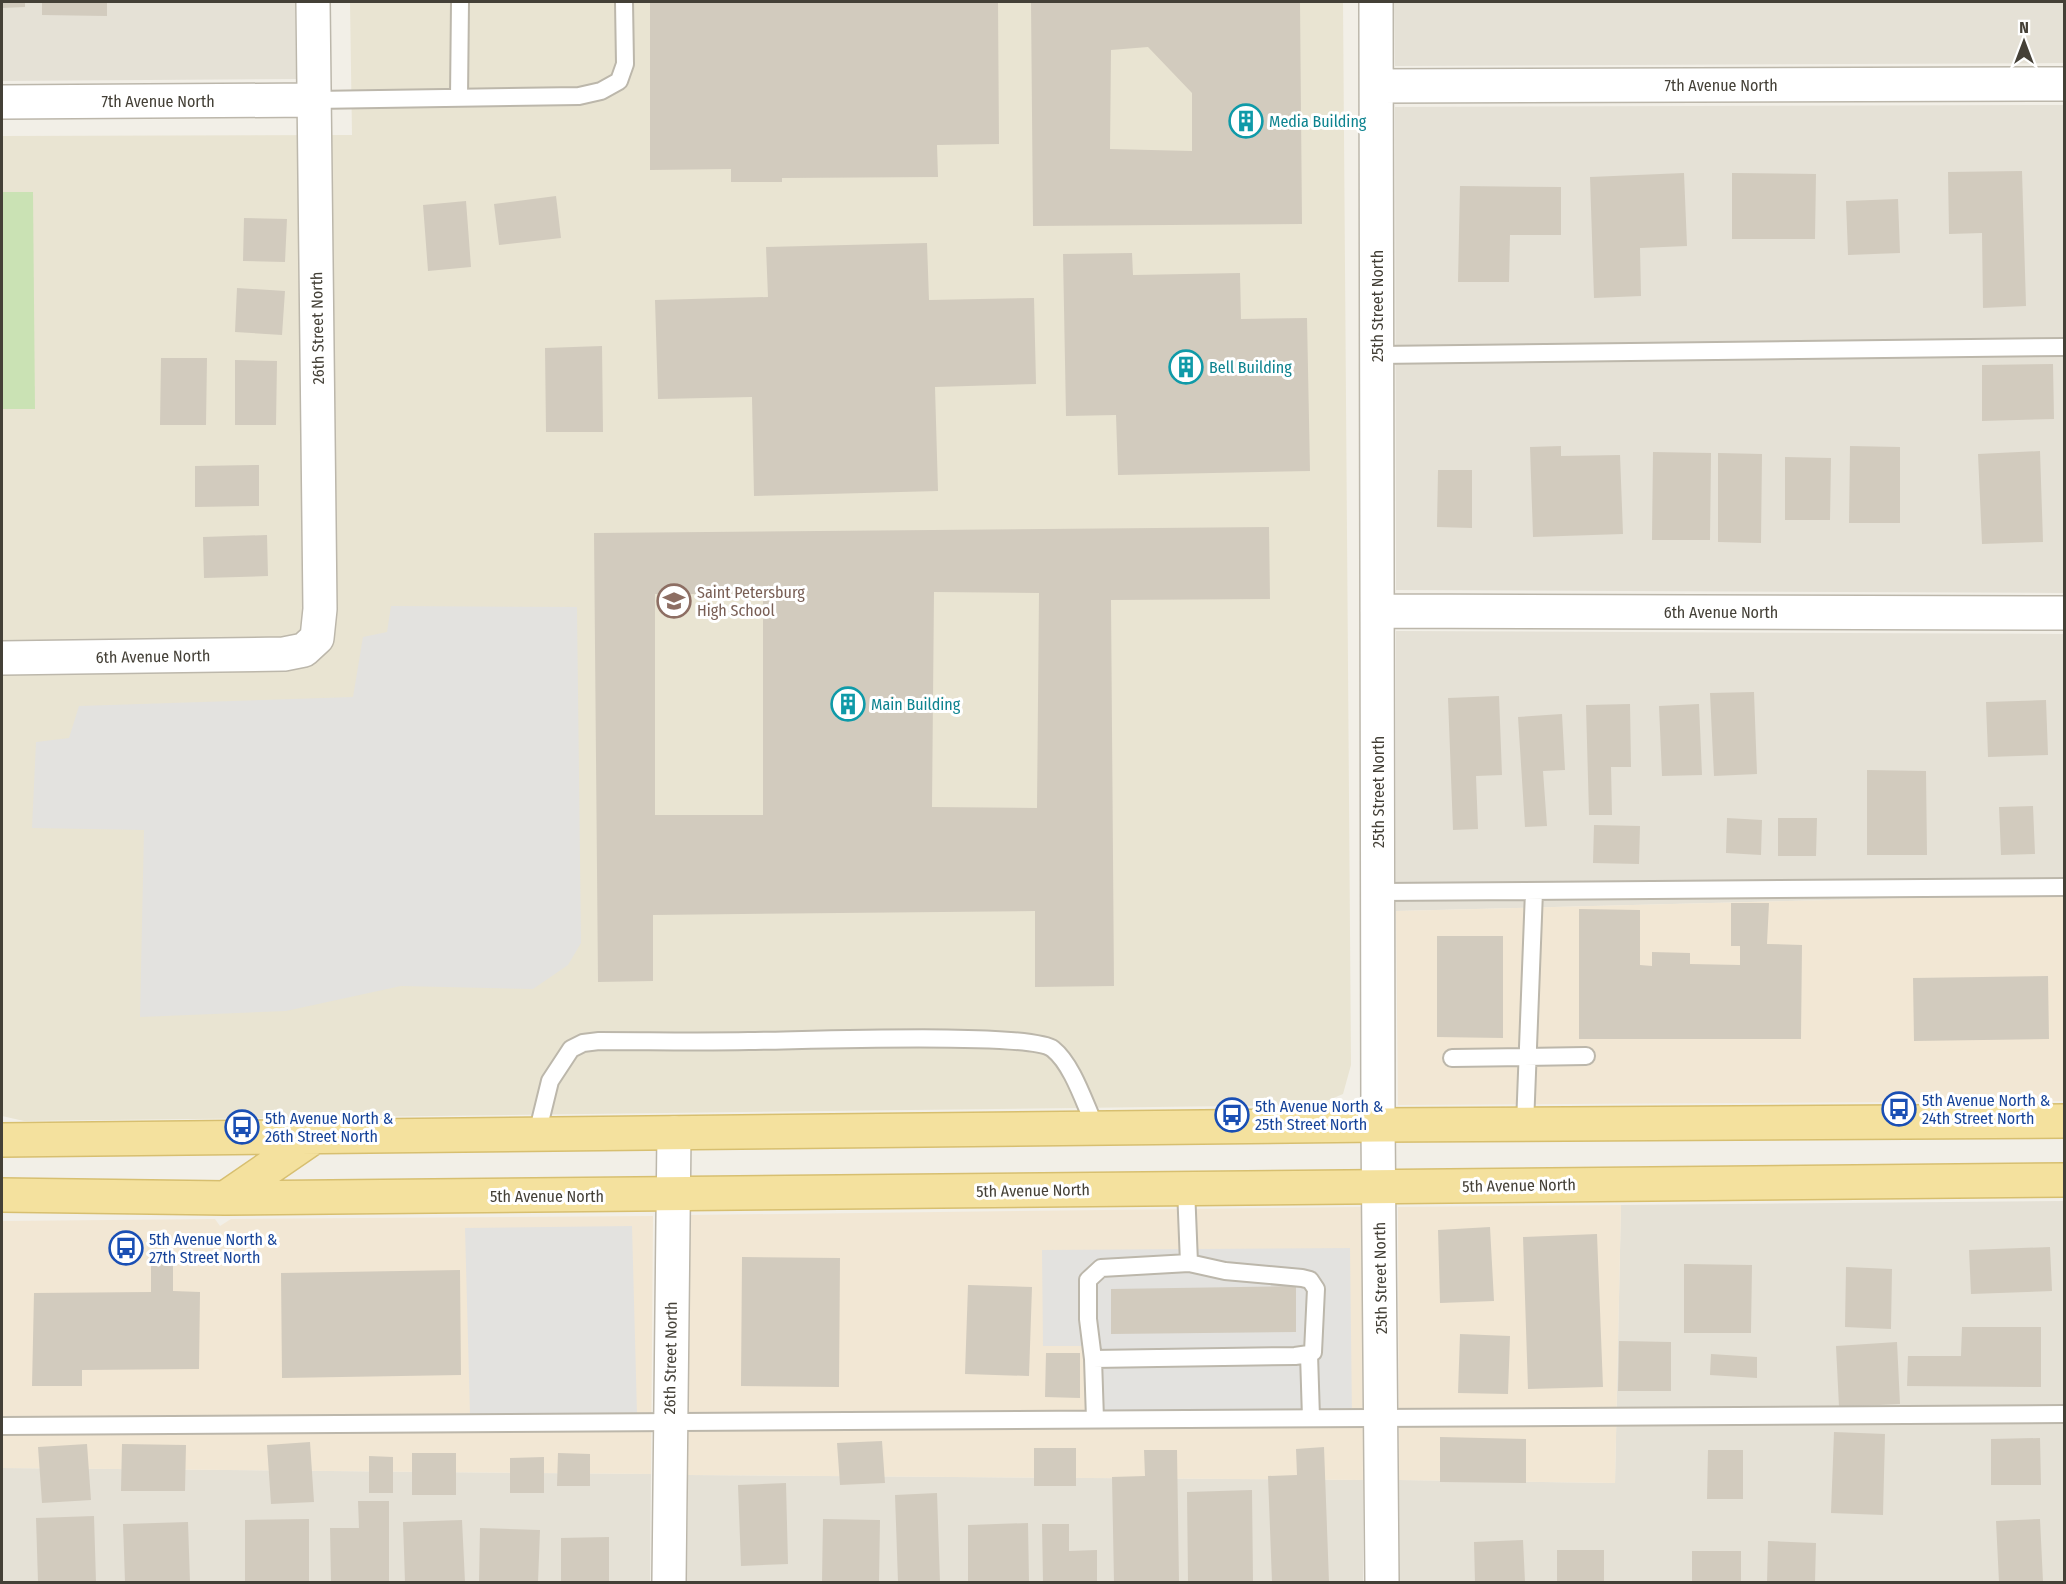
<svg xmlns="http://www.w3.org/2000/svg" width="2066" height="1584" viewBox="0 0 2066 1584" font-family="'Fira Sans Condensed',sans-serif">
  <style>
    .residential { fill: #e5e1d6 }
    .commercial { fill: #f2e7d4 }
    .education { fill: #e9e4d2 }
    .green { fill: #cae2b4 }
    .parking { fill: #e3e2df }
    .building { fill: #d2cbbe; fill-rule: evenodd }
    .lines { fill: none; stroke-linecap: round; stroke-linejoin: round }
    .lane-casing { stroke: #bcb7ab; stroke-width: 20 }
    .street-casing { stroke: #bcb7ab; stroke-width: 36 }
    .primary-casing { stroke: #d7bf70; stroke-width: 36 }
    .lane { stroke: #fff; stroke-width: 16 }
    .street { stroke: #fff; stroke-width: 33 }
    .primary { stroke: #f4e19e; stroke-width: 33 }
    .labels { text-anchor: middle; stroke-width: 6; stroke-linejoin: round; paint-order: stroke }
    .street-label { font-size: 16px; fill: #444037; stroke: #fff }
    .culture-label { font-size: 16px; fill: #0d838f; stroke: #fff; text-anchor: start }
    .education-label { font-size: 16px; fill: #785e54; stroke: #fff; text-anchor: start }
    .transit-label { font-size: 16px; fill: #164399; stroke: #fff; text-anchor: start }
  </style>
  <rect width="100%" height="100%" fill="#f2efe7"/>
  <path class="residential" d="M2 2H295L296 79 2 81Z
    M1394 2H2064V63L1395 66Z
    M2064 105V593L1396 590 1395 107Z
    M1396 631 2064 634V894L1396 911Z
    M2064 1201V1582H1400L1399 1480 1615 1483 1621 1205Z
    M2 1468 651 1474 650 1582H2Z
    M688 1475 1363 1480V1582H687Z"/>
  <path class="commercial" d="M2064 894V1101L1398 1105 1396 911Z
    M1621 1205 1615 1483 1399 1480 1398 1207Z
    M1362 1207 1363 1480 688 1475 690 1215Z
    M653 1216 651 1474 2 1468V1221L215 1219 220 1226 231 1219Z"/>
  <path class="education" d="M350 2H1343L1351 1065 1343 1094 1317 1105 24 1121 2 1116V136L352 135Z"/>
  <path class="green" d="M2 192H33L35 409H2Z"/>
  <path class="parking" d="M391 606 577 607 581 943 568 965 533 989 401 986 286 1011 140 1017 144 830 32 828 36 742 69 738 79 706 353 697 363 637 387 632Z
    M632 1226 637 1414 470 1415 465 1228Z
    M1350 1248 1352 1417 1101 1420 1086 1346H1043L1042 1250Z"/>
  <path class="building" d="M2 2H25V7L2 8Z
    M42 2H107V16L42 15Z
    M650 2H998L999 144 937 145 938 177 782 178V182H731V169L650 170Z
    M1031 2H1300L1302 224 1033 226ZM1148 47 1192 93V151L1110 149 1111 50Z
    M2022 171 2026 306 1983 308 1982 233 1949 234 1948 172Z
    M1684 173 1687 246 1640 248 1641 296 1594 298 1590 177Z
    M1732 173 1816 174 1815 239H1732Z
    M1460 186 1561 187V235H1510L1509 282H1458Z
    M556 196 561 238 499 245 494 204Z
    M1898 199 1900 253 1848 255 1846 201Z
    M466 201 471 267 428 271 423 205Z
    M244 218 287 219 285 262 243 261Z
    M927 243 929 300 1034 298 1036 384 935 387 938 491 754 496 752 397 658 399 655 300 768 297 766 247Z
    M1132 253 1133 275 1240 273 1241 319 1307 318 1310 471 1118 475 1116 415 1066 416 1063 254Z
    M237 288 285 291 282 335 235 332Z
    M602 346 603 432H546L545 348Z
    M161 358H207L206 425H160Z
    M235 360 277 361 276 425H235Z
    M2053 364 2054 419 1982 421V365Z
    M1561 446V456L1620 455 1623 534 1533 537 1530 447Z
    M1850 446 1900 447V523H1849Z
    M2040 451 2043 542 1982 544 1978 454Z
    M1653 452 1711 453 1710 540H1652Z
    M1718 453 1762 454 1761 543 1718 542Z
    M1785 457 1831 458 1830 520H1785Z
    M259 465V506L195 507V466Z
    M1438 470H1472V528L1437 527Z
    M1269 527 1270 599 1111 600 1114 986 1035 987V911L653 915V981L598 982 594 533ZM934 592 1039 593 1037 808 932 807ZM655 594H763V815H655Z
    M267 535 268 576 204 578 203 537Z
    M1754 692 1757 774 1714 776 1710 693Z
    M1499 696 1502 775 1476 776 1478 829 1453 830 1448 698Z
    M2046 700 2048 755 1988 757 1986 702Z
    M1630 704 1631 767H1611L1612 815H1589L1586 705Z
    M1699 704 1702 775 1662 776 1659 706Z
    M1562 714 1565 770 1543 771 1547 826 1525 827 1518 717Z
    M1867 770 1926 771 1927 855H1867Z
    M2033 806 2035 854 2001 855 1999 807Z
    M1727 818 1762 820 1761 855 1726 853Z
    M1778 818H1817L1816 856H1778Z
    M1594 825 1640 826 1639 864 1593 863Z
    M1731 903H1769L1767 944 1802 945 1801 1039H1579V909L1640 910V965L1652 966V952L1690 953V964L1740 965V946H1731Z
    M1437 936H1503V1038L1437 1037Z
    M2048 976 2049 1039 1914 1041 1913 978Z
    M1490 1227 1494 1301 1440 1303 1438 1230Z
    M1597 1234 1603 1387 1528 1389 1523 1237Z
    M2050 1247 2052 1291 1971 1294 1969 1250Z
    M742 1257 840 1258 839 1387 741 1386Z
    M151 1264H173V1291L200 1292 199 1369 82 1370V1386H32L34 1293 151 1292Z
    M1684 1264 1752 1265 1751 1333H1684Z
    M1846 1267 1892 1269 1891 1329 1845 1327Z
    M460 1270 461 1375 282 1378 281 1273Z
    M968 1285 1032 1287 1029 1376 965 1374Z
    M1296 1286V1332L1111 1334V1289Z
    M1962 1327H2041V1387L1907 1386 1908 1356H1961Z
    M1460 1334 1510 1336 1508 1394 1458 1393Z
    M1619 1341 1671 1342V1391H1618Z
    M1897 1342 1900 1404 1839 1407 1836 1346Z
    M1046 1353H1080V1398L1045 1397Z
    M1711 1354 1757 1357V1378L1710 1375Z
    M1834 1432 1885 1434 1883 1515 1831 1513Z
    M1440 1437 1526 1439V1483L1440 1482Z
    M2040 1438 2041 1485H1991V1439Z
    M882 1441 885 1483 840 1485 837 1443Z
    M310 1442 314 1502 271 1504 267 1445Z
    M87 1444 91 1500 42 1503 38 1447Z
    M122 1444 186 1445 185 1491H121Z
    M1324 1447 1329 1582H1272L1268 1476 1297 1475 1296 1449Z
    M1034 1448H1076V1486H1034Z
    M1144 1450H1177L1179 1582H1114L1112 1477 1145 1476Z
    M1708 1450H1743V1499H1707Z
    M412 1453H456V1495H412Z
    M558 1453 590 1454V1486H557Z
    M369 1456 393 1457V1493H369Z
    M544 1457V1493H510V1458Z
    M786 1483 788 1564 741 1566 738 1485Z
    M1252 1490 1253 1582H1188L1187 1492Z
    M937 1493 940 1582H898L895 1495Z
    M358 1501H389V1582H331L330 1528H359Z
    M94 1516 96 1582H38L36 1518Z
    M309 1519V1582H245V1520Z
    M823 1519 880 1520 879 1582H822Z
    M2040 1519 2043 1582H1999L1996 1521Z
    M462 1520 465 1582H405L403 1522Z
    M188 1522 190 1582H125L123 1524Z
    M1028 1523 1029 1582H968V1525Z
    M1042 1524H1069V1551L1097 1550V1582H1043Z
    M480 1528 540 1530 538 1582H479Z
    M609 1537V1582H561V1538Z
    M1523 1540 1525 1582H1475L1474 1542Z
    M1768 1541 1816 1543 1815 1582H1767Z
    M1557 1550H1604V1582H1557Z
    M1692 1551H1741V1582H1692Z"/>
  <g class="lines">
    <defs>
      <path id="lane" d="M459 97 460 2
        M314 100 579 96 601 91 619 81 625 64 624 2
        M1377 355 2064 347
        M1378 892 2064 887
        M1452 1058 1586 1056
        M1525 1125 1534 891
        M537 1134 550 1081 571 1049 583 1043 599 1041C649 1041 699 1042 749 1041 793 1041 1030 1031 1053 1049 1073 1065 1085 1105 1096 1128
        M1186 1188 1189 1263
        M1189 1263 1225 1271 1302 1278 1310 1280 1316 1289 1313 1352 1309 1354 1295 1356 1093 1359 1088 1319V1280L1101 1268Z
        M1309 1354 1311 1418
        M1093 1359 1095 1419
        M2 1426 2064 1414"/>
      <path id="street" d="M1376 2 1378 1125 1382 1582
        M1377 86 2064 84
        M2 102 314 100
        M1377 611 2064 613
        M2 658 284 654 304 650 317 638 320 609 313 2
        M669 1582 674 1133"/>
      <path id="primary" d="M2 1140 1378 1125 2064 1121
        M2 1195 225 1198 2064 1180
        M225 1198 314 1137"/>
    </defs>
    <use href="#lane" class="lane-casing"/>
    <use href="#street" class="street-casing"/>
    <use href="#primary" class="primary-casing"/>
    <use href="#lane" class="lane"/>
    <use href="#street" class="street"/>
    <use href="#primary" class="primary"/>
  </g>
  <defs>
    <symbol id="building-ring" viewBox="-11 -11 22 22"><circle r="9.5" fill="#fff" stroke="#0f9aa8" stroke-width="1.5"/><path d="M-4-6H4V6H1V3H-1V6H-4ZM-2.5-4.3h1.7v1.8h-1.7ZM.8-4.3h1.7v1.8H.8ZM-2.5-1h1.7V.8h-1.7ZM.8-1h1.7V.8H.8Z" fill="#0f9aa8"/></symbol>
    <symbol id="school-ring" viewBox="-11 -11 22 22"><circle r="9.5" fill="#fff" stroke="#8d6e63" stroke-width="1.5"/><path d="M0-5L7-2L0 1L-7-2ZM-4 1L0 2.5L4 1V4Q0 6-4 4Z" fill="#8d6e63"/></symbol>
    <symbol id="bus-ring" viewBox="-11 -11 22 22"><circle r="9.5" fill="#fff" stroke="#1a4fb4" stroke-width="1.5"/><path d="M-5-6H5V4H4V6H2V4H-2V6H-4V4H-5ZM-3.5-4V0h7V-4ZM-3.5 1.2v1.5H-2V1.2ZM2 1.2v1.5H3.5V1.2Z" fill="#1a4fb4"/></symbol>
  </defs>
  <g fill-rule="evenodd">
    <use href="#building-ring" x="1227" y="102" width="38" height="38"/>
    <use href="#building-ring" x="1167" y="348" width="38" height="38"/>
    <use href="#school-ring" x="655" y="582" width="38" height="38"/>
    <use href="#building-ring" x="829" y="685" width="38" height="38"/>
    <use href="#bus-ring" x="1880" y="1090" width="38" height="38"/>
    <use href="#bus-ring" x="1213" y="1096" width="38" height="38"/>
    <use href="#bus-ring" x="223" y="1108" width="38" height="38"/>
    <use href="#bus-ring" x="107" y="1229" width="38" height="38"/>
  </g>
  <g class="labels">
    <g class="street-label">
      <text x="1721" y="91">7th Avenue North</text>
      <text x="158" y="107">7th Avenue North</text>
      <text transform="translate(1377 306) rotate(-90)" y="6">25th Street North</text>
      <text transform="translate(317 328) rotate(-91)" y="6">26th Street North</text>
      <text x="1721" y="618">6th Avenue North</text>
      <text transform="translate(153 656) rotate(-1)" y="6">6th Avenue North</text>
      <text transform="translate(1378 792) rotate(-90)" y="6">25th Street North</text>
      <text transform="translate(1519 1185) rotate(-1)" y="6">5th Avenue North</text>
      <text transform="translate(1033 1190) rotate(-1)" y="6">5th Avenue North</text>
      <text x="547" y="1202">5th Avenue North</text>
      <text transform="translate(1380 1278) rotate(-91)" y="6">25th Street North</text>
      <text transform="translate(670 1358) rotate(-89)" y="6">26th Street North</text>
    </g>
    <g class="culture-label">
      <text x="1269" y="127">Media Building</text>
      <text x="1209" y="373">Bell Building</text>
      <text x="871" y="710">Main Building</text>
    </g>
    <g class="education-label">
      <text x="697" y="598">Saint Petersburg<tspan x="697" dy="18">High School</tspan></text>
    </g>
    <g class="transit-label">
      <text x="1922" y="1106">5th Avenue North &amp;<tspan x="1922" dy="18">24th Street North</tspan></text>
      <text x="1255" y="1112">5th Avenue North &amp;<tspan x="1255" dy="18">25th Street North</tspan></text>
      <text x="265" y="1124">5th Avenue North &amp;<tspan x="265" dy="18">26th Street North</tspan></text>
      <text x="149" y="1245">5th Avenue North &amp;<tspan x="149" dy="18">27th Street North</tspan></text>
    </g>
  </g>
  <rect width="2066" height="1584" fill="none" stroke="#444037" stroke-width="6"/>
  <g transform="translate(2024 42)" stroke="#ffffff" stroke-width="4.5" paint-order="stroke">
  <path d="M0-4.5L10 22L0 15L-10 22Z" fill="#444037"/>
  <text y="-9" font-size="16" font-weight="bold" text-anchor="middle" fill="#444037">N</text>
  </g>
</svg>
